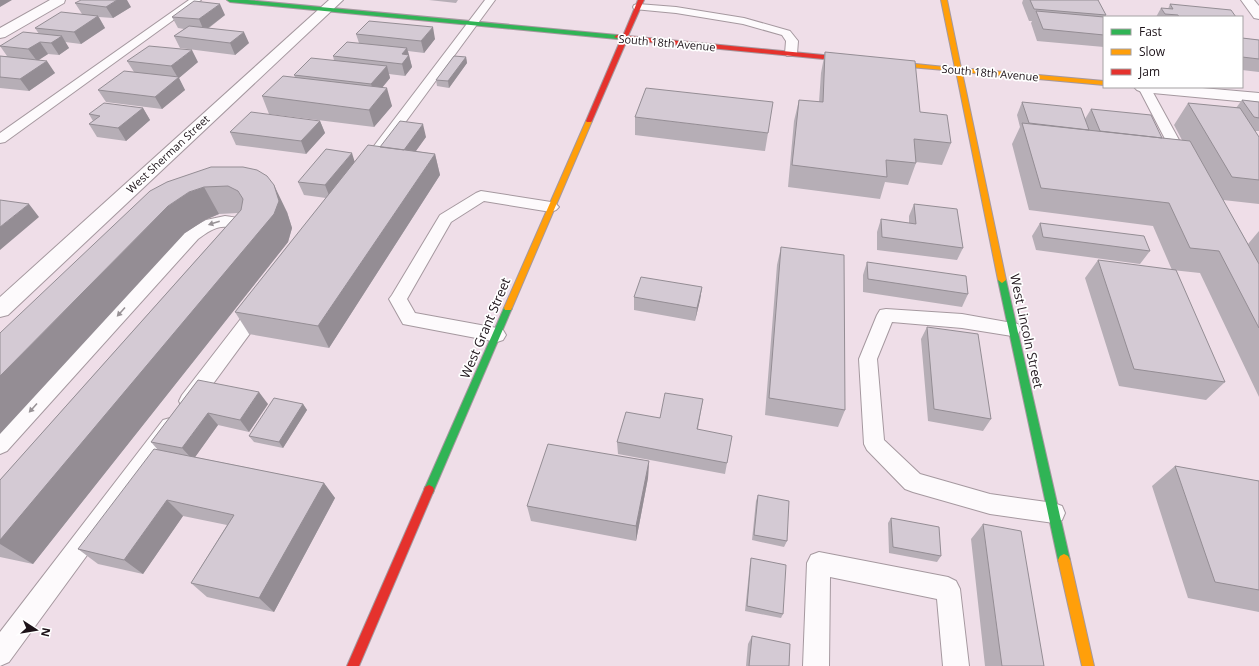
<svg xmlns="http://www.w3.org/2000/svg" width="1259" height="666" viewBox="0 0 1259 666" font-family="'Open Sans',sans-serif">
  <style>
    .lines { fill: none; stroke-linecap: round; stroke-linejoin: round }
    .lane-casing { stroke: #a5989f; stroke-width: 2 }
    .street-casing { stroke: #a5989f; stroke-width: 2 }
    .fast-casing { stroke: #a5989f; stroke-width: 2 }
    .slow-casing { stroke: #a5989f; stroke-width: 2 }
    .jam-casing { stroke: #a5989f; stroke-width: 2 }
    .lane { fill: #fdfafc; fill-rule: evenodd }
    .street { fill: #fdfafc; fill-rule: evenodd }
    .fast { fill: #30b455; fill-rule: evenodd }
    .slow { fill: #ff9f0a; fill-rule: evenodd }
    .jam { fill: #e5322d; fill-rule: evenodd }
    .wall { fill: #b6aeb6 }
    .shaded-wall { fill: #948d94 }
    .building { fill: #d4cad4; stroke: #948d94 }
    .oneway { fill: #989296 }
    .labels { text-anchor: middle; stroke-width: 3.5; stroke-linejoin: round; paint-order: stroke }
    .far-street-label { font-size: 11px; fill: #1d1319; stroke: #fff }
    .street-label { font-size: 13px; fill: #1d1319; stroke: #fff }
  </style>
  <rect width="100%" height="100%" fill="#efdee8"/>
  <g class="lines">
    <defs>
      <path id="lane" d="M189 0H201L5 142 0 143V133Z
        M485 0H495L371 169 366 170 361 169 359 166 361 163Z
        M638 4 676 7 744 18 790 31 798 41 797 54 795 56H787L785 54 786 41 782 35 743 24 676 13 634 9 633 7 634 5Z
        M1138 87H1150L1190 160 1188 163 1183 164 1178 163 1176 160Z
        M481 191 551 202 556 204 559 207 556 210 551 212 484 201 451 222 407 299 415 313 497 328 503 330 506 335 503 340 497 342 403 324 389 299 392 295 440 215 476 193Z
        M225 216C234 217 247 219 253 228L250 239 244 240 238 239 236 235 237 230C222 222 210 230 198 239L7 451 0 454V431L186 231 206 220Z
        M259 302 265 303 268 308 265 313 196 407 189 409 182 407 179 401 182 395 253 303Z
        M886 309 962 314 1018 324 1021 329 1018 334 1012 336 962 328 892 322 877 359 884 440 920 474 990 494 1054 503 1062 506 1065 513 1062 520 1054 523 990 514 913 492 905 489 867 450 864 444 859 359 877 315 880 310Z
        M170 418 177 420 180 426 177 432 9 662 0 666V632L163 420Z
        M819 552 948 577 956 581 960 589 969 666H943L937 599 830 577 829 666H803L807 563 811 555Z"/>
      <path id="street" d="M50 0H65L64 3 5 37 0 38V28Z
        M329 0H343L8 315 0 317V297Z
        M1241 0H1254L1259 6V19L1254 18Z
        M1134 87H1191L1259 93V103L1142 92 1137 90Z"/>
      <path id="fast" d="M227 0H247L617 35 620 37 617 39 230 2Z
        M1002 277 1006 280 1070 560 1068 564 1064 566 1060 564 1058 560 998 280Z
        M508 305 512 308 434 490 433 493 429 495 425 493 424 490 504 308Z"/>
      <path id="slow" d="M941 0H947L961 68 1104 81V85L962 72 1006 280 1002 283 998 280 956 71 886 65 883 63 886 61 955 68Z
        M589 119 592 121 512 308 511 310H505L504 308 586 121Z
        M1064 554 1068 556 1070 560 1094 666H1082L1058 560 1060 556Z"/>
      <path id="jam" d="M638 0H644L628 36 854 58 857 60 854 62 627 40 592 121 591 122H587L586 121 621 39 614 37 617 35 623 36Z
        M429 485 433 487 434 490 359 666H347L424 490 425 487Z"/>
    </defs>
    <use href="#lane" class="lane-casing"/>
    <use href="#street" class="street-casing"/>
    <use href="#fast" class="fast-casing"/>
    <use href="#slow" class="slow-casing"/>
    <use href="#jam" class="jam-casing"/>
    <use href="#lane" class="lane"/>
    <use href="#street" class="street"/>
    <use href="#fast" class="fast"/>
    <use href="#slow" class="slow"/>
    <use href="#jam" class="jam"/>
  </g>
  <path class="wall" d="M429 0H458L456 3Z
    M1023 0H1098L1106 15 1105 17H1104V47L1037 41 1031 23 1032 21H1029L1022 3Z
    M75 3 131 7 113 18 99 17 105 28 81 44 65 42 69 48 59 55 48 54 39 60 55 73 29 91 0 88V56H7L0 46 39 34 35 28 82 14Z
    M1170 4 1236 17H1156L1161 8 1168 9Z
    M225 15 209 28 249 43 235 55 180 48 174 36 184 29 178 28 172 17Z
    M356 34 435 39 424 53 408 51 412 67 405 76 389 74 390 78 382 88 392 106 374 127 269 114 262 96 295 77 294 75 334 60 333 56 359 43Z
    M1242 38 1259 40V72L1242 70Z
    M825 52 920 112 951 143 942 165 916 162V163L908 185 885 182 880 199 788 187 794 121 799 100 819 102 821 73Z
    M466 57 467 63 449 88 437 86 436 80Z
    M127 61 198 62 179 78 185 90 162 109 106 102 98 90 134 72Z
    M1242 100 1259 102V131H1255L1259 137V204L1223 200 1248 244 1259 231V397L1200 273 1172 270 1153 226 1029 210 1012 144 1020 127 1017 115 1022 102 1085 119 1091 109 1162 138 1182 140 1174 125 1188 103 1236 108Z
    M143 108 150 120 126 141 97 137 89 124 93 121 89 114Z
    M635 117 768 133 765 151 635 135Z
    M320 121 325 133 306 154 236 145 230 132Z
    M426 137 416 151 435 154 440 175 329 348 249 334 235 312 326 198 304 195 298 182 355 161 380 147Z
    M211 167 287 212 292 228 288 242 33 564 0 557V480L238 213 219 214 205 220 185 233Z
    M914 204 963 248 957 260 877 250V232L881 219 909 223V216Z
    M1040 223 1150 251 1140 264 1036 250 1032 236Z
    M781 247 845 410 838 427 765 415 777 265Z
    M1098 260 1225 382 1206 400 1119 386 1085 278Z
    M867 262 968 294 962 307 863 292V275Z
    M702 287 700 300 695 321 634 310V297Z
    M927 327 991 419 983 431 928 421 921 339Z
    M198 380 268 404 249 432 218 425 195 457 324 483 335 498 274 612 207 597 191 583 227 525 183 516 143 574 98 564 78 549 158 450 151 442Z
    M703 399 698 429 727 463 725 474 618 454 617 442 660 418Z
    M303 404 307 410 283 448 254 442 249 436Z
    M649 461 648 478 636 541 531 521 527 506Z
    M1175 466 1259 481V612L1188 598 1152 486Z
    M758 495 787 541 784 547 752 540 756 501Z
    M891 518 941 556 937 562 889 553 888 523Z
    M983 524 1044 666H985L971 539Z
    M751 558 783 614 781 618 745 611 750 563Z
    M752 636 789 666H746L748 644Z"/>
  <path class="shaded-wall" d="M0 0H12L0 7Z
    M117 0H127L131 7 113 18 106 7Z
    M220 4 225 15 204 31 199 19Z
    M98 16 105 28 81 44 74 32Z
    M433 27 435 39 424 53 421 41Z
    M244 32 249 43 235 55 230 43Z
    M62 36 69 48 59 55 51 43Z
    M40 42 48 54 37 61 28 49Z
    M407 48 412 67 405 76 402 64V54Z
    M192 50 198 62 179 78 185 90 162 109 155 97 178 78 171 66Z
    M466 57 467 63 449 88 448 81Z
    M47 61 55 73 29 91 20 79Z
    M387 66 390 78 375 96 371 84Z
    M387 88 392 106 374 127 369 110Z
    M143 108 150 120 126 141 118 128Z
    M320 121 325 133 306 154 301 141Z
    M423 124 426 137 405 166 401 153Z
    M352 153 356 166 330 198 325 185Z
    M435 154 440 175 329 348 318 326Z
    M274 185 287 212 292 228 288 242 33 564 0 544V540Z
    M204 187 219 214 205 220 185 233 0 434V376L168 206 189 192Z
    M29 204 39 217 0 250V227Z
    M702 287 700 300 695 321 697 308Z
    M259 392 268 404 249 432 240 420Z
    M303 404 307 410 283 448 279 442Z
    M208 413 218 425 193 460 182 448Z
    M649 461 648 478 636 541V526Z
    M324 483 335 498 274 612 259 598Z
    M167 500 183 516 143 574 124 560Z"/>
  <path class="building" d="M81 0H117L106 7 75 3Z
    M1030 0H1098L1106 15 1034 9Z
    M194 1 220 4 199 19 172 17Z
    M1170 4 1231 10 1236 17H1179L1178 15 1165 14 1161 8 1173 9Z
    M1036 11 1104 17V35L1043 29Z
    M61 12 98 16 74 32 35 28Z
    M369 21 433 27 421 41 356 34Z
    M189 26 244 32 230 43 174 36Z
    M23 32 62 36 51 43 40 42 28 49 0 46Z
    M1242 38 1259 40V59L1242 57Z
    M347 42 407 48 402 54 409 55 402 64 333 56Z
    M149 46 192 50 171 66 127 61Z
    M825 52 915 61 920 112 947 115 951 143 914 139 916 163 886 160 887 177 792 165 799 100 823 102Z
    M0 56 47 61 20 79 0 77Z
    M454 56 466 57 448 81 436 80Z
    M311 58 387 66 371 84 294 75Z
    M124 71 179 77 155 97 98 90Z
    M283 76 387 88 369 110 262 96Z
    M646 88 773 102 768 133 635 117Z
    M1242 100 1259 102V118L1254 117Z
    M1022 102 1081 108 1089 130 1029 123Z
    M104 103 143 108 118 128 89 124 100 116 89 114Z
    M1188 103 1240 108 1259 137V180L1232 177Z
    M1091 109 1151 115 1162 138 1100 131Z
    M251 112 320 121 301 141 230 132Z
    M400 121 423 124 404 150 380 147Z
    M1022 123 1190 141 1259 264V328L1219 251 1190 248 1169 203 1041 188Z
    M368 145 435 154 318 326 235 312Z
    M326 149 352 153 325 185 298 182Z
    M211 167H243L257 170 267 176 274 185 279 201 274 214 0 540V480L241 210 243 199 238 191 228 186 204 187 189 192 168 206 0 376V333L150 191 167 182Z
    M0 200 29 204 0 227Z
    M914 204 957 209 963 248 882 237 881 219 916 224Z
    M1040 223 1144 236 1150 251 1043 237Z
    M781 247 844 255 845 410 769 398Z
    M1098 260 1176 270 1225 382 1134 369Z
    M867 262 966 276 968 294 868 279Z
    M641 277 702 287 697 308 634 297Z
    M927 327 978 334 991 419 934 409Z
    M198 380 259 392 240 420 208 413 182 448 151 442Z
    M665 393 703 399 697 429 732 436 727 463 617 442 626 412 660 418Z
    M274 398 303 404 279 442 249 436Z
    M548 444 649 461 636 526 527 506Z
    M154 449 324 483 259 598 191 583 234 515 167 500 124 560 78 549Z
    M1175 466 1259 481V590L1215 582Z
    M758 495 789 501 787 541 754 535Z
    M891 518 939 527 941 556 893 547Z
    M983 524 1021 531 1044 666H1002Z
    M751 558 786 565 783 614 747 606Z
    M752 636 790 644 789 666H749Z"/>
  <defs><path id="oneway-solid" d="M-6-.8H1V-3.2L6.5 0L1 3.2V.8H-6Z"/></defs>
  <g class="oneway">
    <use href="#oneway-solid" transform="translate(214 223) rotate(163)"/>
    <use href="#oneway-solid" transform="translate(121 312) rotate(132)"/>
    <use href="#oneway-solid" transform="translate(33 408) rotate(132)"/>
  </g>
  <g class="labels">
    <g class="far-street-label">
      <text transform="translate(667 43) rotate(5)" y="4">South 18th Avenue</text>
      <text transform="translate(990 73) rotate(5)" y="4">South 18th Avenue</text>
      <text transform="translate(168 154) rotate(-43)" y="4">West Sherman Street</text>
    </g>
    <g class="street-label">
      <text transform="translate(485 328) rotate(-67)" y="5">West Grant Street</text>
      <text transform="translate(1027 331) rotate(78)" y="5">West Lincoln Street</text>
    </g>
  </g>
  <rect x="1103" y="16" width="140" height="72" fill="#ffffff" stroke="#a5a1a3"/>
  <rect x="1111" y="29" width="20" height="6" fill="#30b455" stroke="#a5a1a3"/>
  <text x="1139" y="36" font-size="12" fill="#1d1319">Fast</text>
  <rect x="1111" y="49" width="20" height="6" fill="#ff9f0a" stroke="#a5a1a3"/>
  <text x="1139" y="56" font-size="12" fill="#1d1319">Slow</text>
  <rect x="1111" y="69" width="20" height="6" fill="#e5322d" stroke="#a5a1a3"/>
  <text x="1139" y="76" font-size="12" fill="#1d1319">Jam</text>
  <g transform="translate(36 630) rotate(102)" stroke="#ffffff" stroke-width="3" paint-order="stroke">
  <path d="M0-3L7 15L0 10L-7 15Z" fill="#1d1319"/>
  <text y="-6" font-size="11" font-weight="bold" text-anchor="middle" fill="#1d1319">N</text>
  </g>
</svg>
